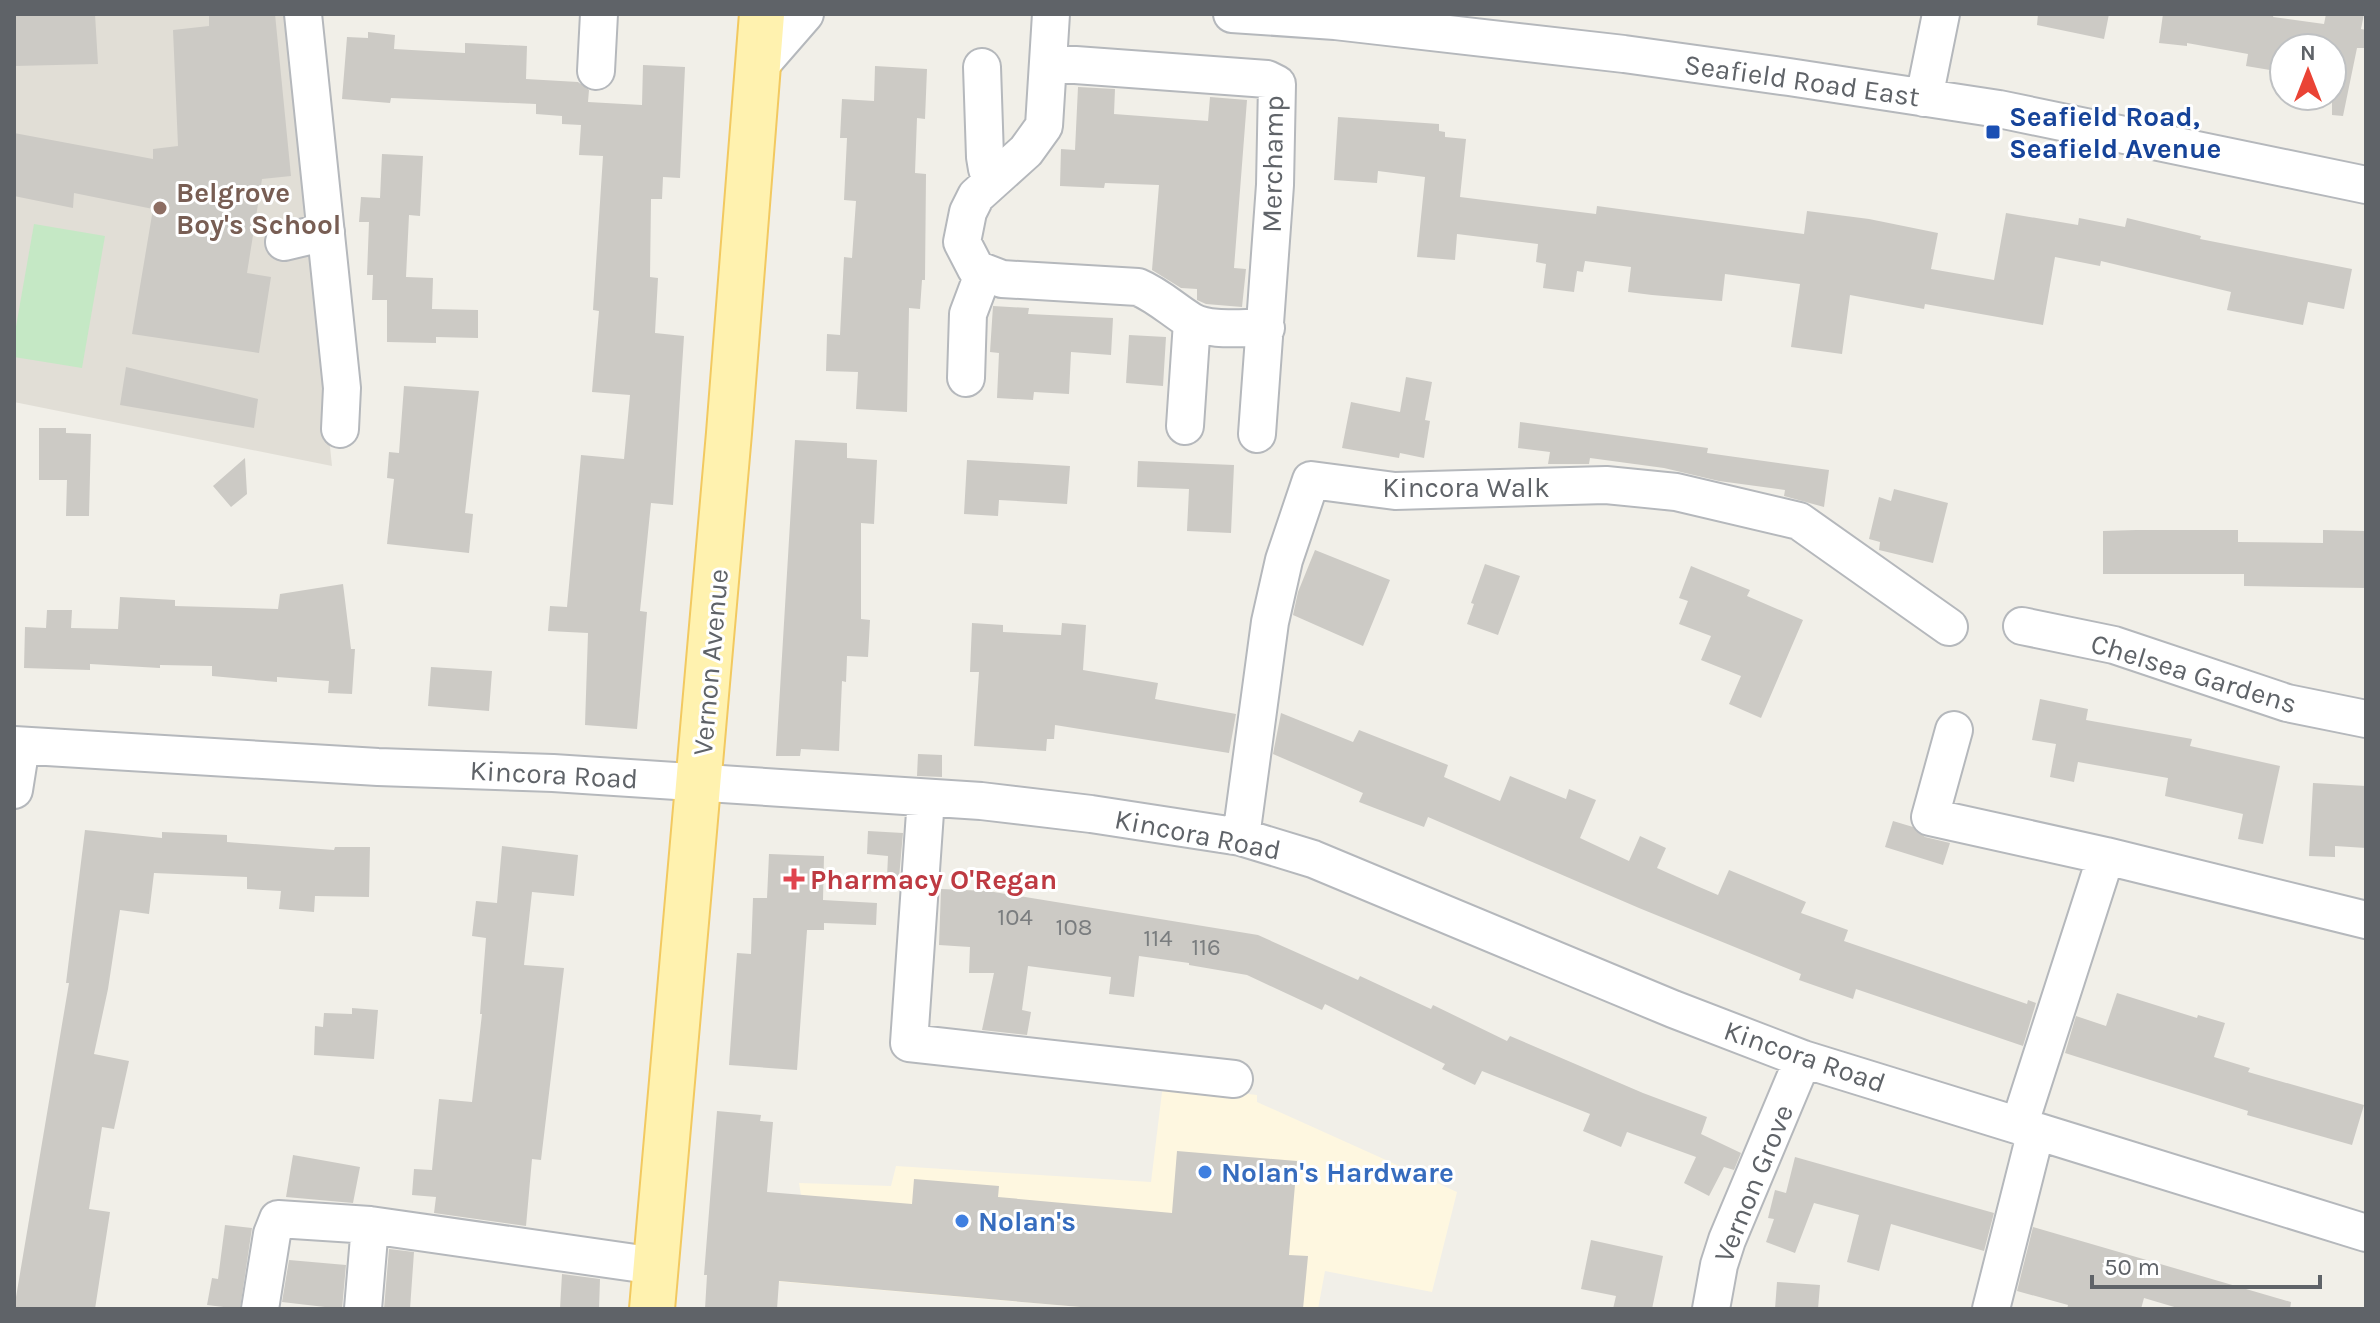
<svg xmlns="http://www.w3.org/2000/svg" width="2380" height="1323" viewBox="0 0 2380 1323" font-family="Karla,sans-serif">
  <style>
    .commercial { fill: #fef7e0 }
    .education { fill: #e1ded6 }
    .green { fill: #c5e8c5 }
    .building { fill: #cccac5 }
    .lines { fill: none; stroke-linecap: round; stroke-linejoin: round }
    .minor-casing { stroke: #b5b8bc; stroke-width: 40 }
    .major-casing { stroke: #f2c960; stroke-width: 48 }
    .minor { stroke: #fff; stroke-width: 36 }
    .major { stroke: #fff2af; stroke-width: 44 }
    .transit-dot { fill: #1a4fb4; stroke: #fff; stroke-width: 3 }
    .education-dot { fill: #8d6e63; stroke: #fff; stroke-width: 3 }
    .health-dot { fill: #e0444e; stroke: #fff; stroke-width: 3 }
    .shop-dot { fill: #3f7fe0; stroke: #fff; stroke-width: 3 }
    .labels { text-anchor: middle; stroke-width: 6; stroke-linejoin: round; paint-order: stroke }
    .number-label { font-size: 24px; fill: #7a7d7f }
    .street-label { font-size: 28px; fill: #5f6368; stroke: #fff }
    .transit-label { font-size: 28px; font-weight: bold; fill: #164399; stroke: #fff; text-anchor: start }
    .education-label { font-size: 28px; font-weight: bold; fill: #785e54; stroke: #fff; text-anchor: start }
    .health-label { font-size: 28px; font-weight: bold; fill: #be3a42; stroke: #fff; text-anchor: start }
    .shop-label { font-size: 28px; font-weight: bold; fill: #366cbe; stroke: #fff; text-anchor: start }
  </style>
  <rect width="100%" height="100%" fill="#f1efe8"/>
  <path class="commercial" d="M1163 1084 1257 1095V1102L1457 1192 1432 1292 1325 1271 1318 1309H1104L704 1275 804 1213 799 1183 891 1186 896 1166 1151 1182Z"/>
  <path class="education" d="M14 14H285L332 466 14 402Z"/>
  <path class="green" d="M34 224 105 236 82 368 14 357V338Z"/>
  <path class="building" d="M14 14H95L98 64 14 66Z
    M209 14H275L291 176 262 179 247 273 271 277 259 353 132 334 153 209 74 193 73 208 14 196V133L153 159V149L178 146 173 30 209 26Z
    M2038 14H2109L2104 39 2037 25Z
    M2163 14H2274L2273 17 2324 24 2326 14H2364L2361 29 2366 30V48H2357L2343 116 2332 115V48H2279L2276 71 2246 66 2248 54 2187 43V46L2159 43Z
    M368 32 395 35 394 49 465 53V43L527 46 526 79 578 82 589 90 588 102 642 105 643 65 685 67 680 178 663 177 662 199H651L650 277 658 278 655 333 684 336 673 505 651 503 640 611 647 612 637 729 585 725 588 633 548 631 550 606 567 607 581 455 624 459 630 395 592 392 599 311 593 310 603 156 579 155 581 125 562 124V116L536 114V104L391 98 390 103 342 99 347 37 368 38Z
    M875 66 927 69 925 119 917 118 915 173 926 174 925 280H922L920 309 909 308 907 412 856 409 858 372 826 371 827 334 840 335 844 257 852 258 856 201 844 200 847 138H840L842 99 874 101Z
    M1078 87 1115 89 1114 114 1208 121 1210 97 1247 100 1234 268 1246 269 1242 307 1206 304 1197 300V289L1181 288 1152 270 1159 185 1105 183 1104 188 1060 186 1061 149 1075 150Z
    M1338 117 1439 124V131L1445 132V137L1466 139 1460 197 1596 214 1597 206 1804 234 1807 211 1869 219 1938 233 1931 269 1994 280 2006 213 2078 225 2079 218 2125 227 2127 218 2201 236 2200 239 2352 269 2344 309 2308 302 2303 325 2227 310 2231 292 2101 261 2100 266 2055 257 2043 325 1925 304 1924 309 1850 295 1842 354 1791 347 1800 284 1725 274 1722 301 1652 295 1628 292 1631 267 1585 261 1583 272 1577 271 1574 292 1543 288 1546 264 1536 262 1538 244 1457 234 1455 260 1417 257 1425 177 1378 171 1377 183 1334 180Z
    M382 154 423 156 420 216 409 215 406 277 433 278 432 309 478 310V338L436 337V343L387 342V300H372L373 275H367L369 222H359L361 197 380 198Z
    M993 306 1029 308 1028 314 1113 318 1111 355 1071 352 1069 394 1034 392 1033 400 997 398 999 353 990 352Z
    M1129 335 1166 337 1163 386 1126 383Z
    M126 367 258 399 254 428 120 405Z
    M1406 377 1432 382 1425 420 1430 421 1424 458 1400 453 1399 458 1342 448 1351 402 1400 412Z
    M404 386 479 391 465 513 473 514 469 553 387 544 394 479 387 478 389 452 399 453Z
    M1520 422 1708 448 1707 453 1829 470 1824 507 1784 496 1785 490 1719 481 1664 468 1590 458 1589 464H1548L1550 452 1518 448Z
    M39 428H66V433L91 434 89 516H66L67 480H39Z
    M795 440 847 443V458L877 460 874 524 861 523V619L870 620 868 657 847 656 846 682 842 681 839 751 801 749 800 756H776Z
    M245 458 247 494 231 507 213 486Z
    M967 460 1070 466 1067 504 999 500 998 516 964 514Z
    M1138 461 1234 465 1231 533 1187 531 1189 489 1137 487Z
    M1894 489 1948 503 1933 563 1879 550 1880 542 1869 539 1879 497 1891 501Z
    M2136 530H2238V542L2323 543V530L2366 531V588L2244 586V574H2103V531Z
    M1315 550 1390 580 1363 646 1293 615 1298 592Z
    M1485 564 1520 576 1498 635 1467 624 1474 604 1471 603Z
    M1691 566 1750 590 1747 596 1803 620 1761 718 1729 704 1741 676 1701 660 1711 636 1679 624 1688 601 1679 598Z
    M343 584 351 649H355L352 694 328 693 329 681 277 677V682L212 676V666L160 665V668L90 664V670L24 668 25 627 46 628 47 610H72L71 628 118 629 120 597 175 600V606L278 609 280 594Z
    M972 623 1003 625V632L1061 635 1062 623 1086 625 1083 670 1158 683 1155 699 1236 714 1229 753 1055 725 1054 739H1047L1046 751 974 746 979 672H970Z
    M431 667 492 671 489 711 428 706Z
    M2040 699 2088 709 2086 720 2192 739 2190 746 2280 766 2263 844 2238 839 2243 814 2165 796 2168 778 2078 762 2074 782 2050 777 2056 744 2032 740Z
    M1281 713 1353 742 1359 730 1448 765 1444 777 1500 801 1510 776 1566 799 1569 789 1596 800 1580 838 1629 861 1640 836 1666 848 1657 868 1697 886 1718 895 1729 870 1806 902 1801 913 1848 930 1844 941 2027 1004 2028 1000 2036 1003 2023 1046 1856 989 1853 999 1799 980 1801 974 1639 908 1428 817 1424 827 1359 802 1363 793 1273 754Z
    M918 754 942 755V777L917 776Z
    M2313 783 2366 786V848L2335 846V857L2309 856Z
    M1893 821 1913 827 1925 837 1950 843 1943 865 1885 847Z
    M85 830 162 838V832L227 835V842L334 850 335 847H370L369 897 315 896 314 912 279 909 281 891 247 889V877L154 873 149 914 120 910 108 989 94 1054 129 1061 114 1129 102 1127 89 1209 110 1212 95 1309H14L69 983H66Z
    M868 831 903 833 899 878 887 877 888 856 867 854Z
    M502 846 578 855 574 896 532 892 524 965 564 968 541 1160 532 1159 526 1226 434 1213 436 1197 412 1195 414 1169 432 1170 439 1099 472 1102 482 1014H480L486 938 472 936 476 901 497 903Z
    M769 854 824 856 823 900 877 903 876 925 824 923V930H807L797 1070 729 1065 737 953 751 954 753 898H767Z
    M941 889 988 891 1258 935 1358 980 1360 976 1431 1009 1433 1005 1507 1041 1510 1036 1643 1093 1707 1117 1701 1134 1741 1153 1734 1170 1724 1167 1709 1196 1684 1183 1696 1157 1627 1132 1621 1147 1583 1131 1590 1114 1482 1071 1475 1085 1442 1069 1445 1064 1325 1004 1322 1010 1247 975 1189 965V963L1139 956 1134 997 1109 994 1111 977 1028 966 1022 1010 1031 1012 1027 1035 982 1030 994 973H969L970 947 939 945Z
    M2117 993 2197 1018 2198 1015 2225 1023 2214 1057 2250 1068 2248 1072 2364 1105 2352 1145 2247 1115 2248 1111 2065 1053 2076 1016 2106 1026Z
    M352 1008 378 1010 374 1059 314 1055 315 1026 323 1027 324 1013 352 1014Z
    M717 1111 761 1115 760 1121 773 1122 767 1192 912 1204 914 1179 999 1186 998 1197 1172 1213 1177 1151 1297 1161 1289 1255 1308 1256 1303 1309H1104L779 1281 777 1309H705L707 1275H704Z
    M293 1155 360 1167 353 1203 286 1197Z
    M1795 1157 1994 1213 1984 1251 1891 1224 1879 1271 1847 1262 1859 1215 1814 1203 1795 1253 1766 1242 1774 1219 1768 1218 1775 1190 1786 1193Z
    M225 1225 252 1228 240 1309 207 1305 212 1278 218 1279Z
    M2033 1227 2291 1302 2290 1309H2181L2144 1298 2141 1309H2067L2068 1305 2017 1291Z
    M1591 1240 1663 1256 1652 1309H1613L1616 1296 1581 1289Z
    M389 1249 414 1252 410 1309H384Z
    M289 1260 346 1265 342 1309 282 1302Z
    M562 1274 600 1279 599 1309H560Z
    M1777 1282 1820 1285 1818 1309H1775Z"/>
  <g class="lines">
    <defs>
      <path id="minor" d="M303 14 342 388 340 429
        M1051 14 1044 126 1026 151 976 196 968 212 962 242 976 269 1002 279 1138 287C1159 296 1173 310 1191 321 1210 332 1244 327 1266 328
        M1232 14 1335 21 1624 54 1789 77 1999 109 2366 185
        M1048 63 1267 79 1277 84 1275 185 1257 434
        M982 67 985 157 987 169 994 179
        M758 68 805 14
        M596 71 599 14
        M1924 98 1941 14
        M284 242 326 232
        M966 378 968 314 983 274
        M1185 426 1192 322
        M2022 626 2114 645 2287 703 2366 719
        M1954 730 1930 817 2106 856
        M14 745 378 767 553 773 981 801 1091 814 1241 837 1313 859 1673 1009 1803 1059 2366 1233
        M14 790 21 746
        M926 798 909 1043 1234 1079
        M1241 837 1270 622 1284 560 1311 480 1395 491 1606 485 1676 492 1799 521 1949 627
        M2019 1126 2106 856 2366 920
        M260 1309 272 1234 278 1219 370 1225 656 1266
        M363 1309 370 1225
        M1711 1309 1719 1265 1727 1240 1803 1059
        M1991 1309 2036 1131"/>
      <path id="major" d="M652 1309 729 433 762 14"/>
    </defs>
    <use href="#minor" class="minor-casing"/>
    <use href="#major" class="major-casing"/>
    <use href="#minor" class="minor"/>
    <use href="#major" class="major"/>
  </g>
  <rect class="transit-dot" x="1985" y="124" width="16" height="16" rx="4"/>
  <circle class="education-dot" cx="160" cy="208" r="8"/>
  <path class="health-dot" d="M790 867h8v8h8v8h-8v8h-8v-8h-8v-8h8z"/>
  <g class="shop-dot">
    <circle cx="1205" cy="1172" r="8"/>
    <circle cx="962" cy="1221" r="8"/>
  </g>
  <g class="labels">
    <g class="number-label">
      <text x="1015" y="925">104</text>
      <text x="1074" y="935">108</text>
      <text x="1158" y="946">114</text>
      <text x="1206" y="955">116</text>
    </g>
    <g class="street-label">
      <text transform="translate(1802 80) rotate(8)" y="10">Seafield Road East</text>
      <text transform="translate(1272 164) rotate(-89)" y="10">Merchamp</text>
      <text x="1466" y="497">Kincora Walk</text>
      <text transform="translate(710 662) rotate(-85)" y="10">Vernon Avenue</text>
      <text transform="translate(2194 673) rotate(17)" y="10">Chelsea Gardens</text>
      <text transform="translate(554 774) rotate(3)" y="10">Kincora Road</text>
      <text transform="translate(1198 834) rotate(11)" y="10">Kincora Road</text>
      <text transform="translate(1805 1056) rotate(19)" y="10">Kincora Road</text>
      <text transform="translate(1753 1183) rotate(-68)" y="10">Vernon Grove</text>
    </g>
    <g class="transit-label">
      <text x="2009" y="126">Seafield Road,<tspan x="2009" dy="32">Seafield Avenue</tspan></text>
    </g>
    <g class="education-label">
      <text x="176" y="202">Belgrove<tspan x="176" dy="32">Boy's School</tspan></text>
    </g>
    <g class="health-label">
      <text x="810" y="889">Pharmacy O'Regan</text>
    </g>
    <g class="shop-label">
      <text x="1221" y="1182">Nolan's Hardware</text>
      <text x="978" y="1231">Nolan's</text>
    </g>
  </g>
  <rect width="2380" height="1323" fill="none" stroke="#5f6368" stroke-width="32"/>
  <g transform="translate(2308 72)"><circle r="38" fill="#ffffff" stroke="#bfc1c3" stroke-width="2"/>
  <path d="M0-6L14 30L0 20L-14 30Z" fill="#ea4335"/>
  <text y="-12" font-size="22" font-weight="bold" text-anchor="middle" fill="#5f6368">N</text>
  </g>
  <path d="M2092 1275v12h228v-12" fill="none" stroke="#5f6368" stroke-width="4"/>
  <text x="2104" y="1275" font-size="24" fill="#5f6368" stroke="#ffffff" stroke-width="6" paint-order="stroke">50 m</text>
</svg>
